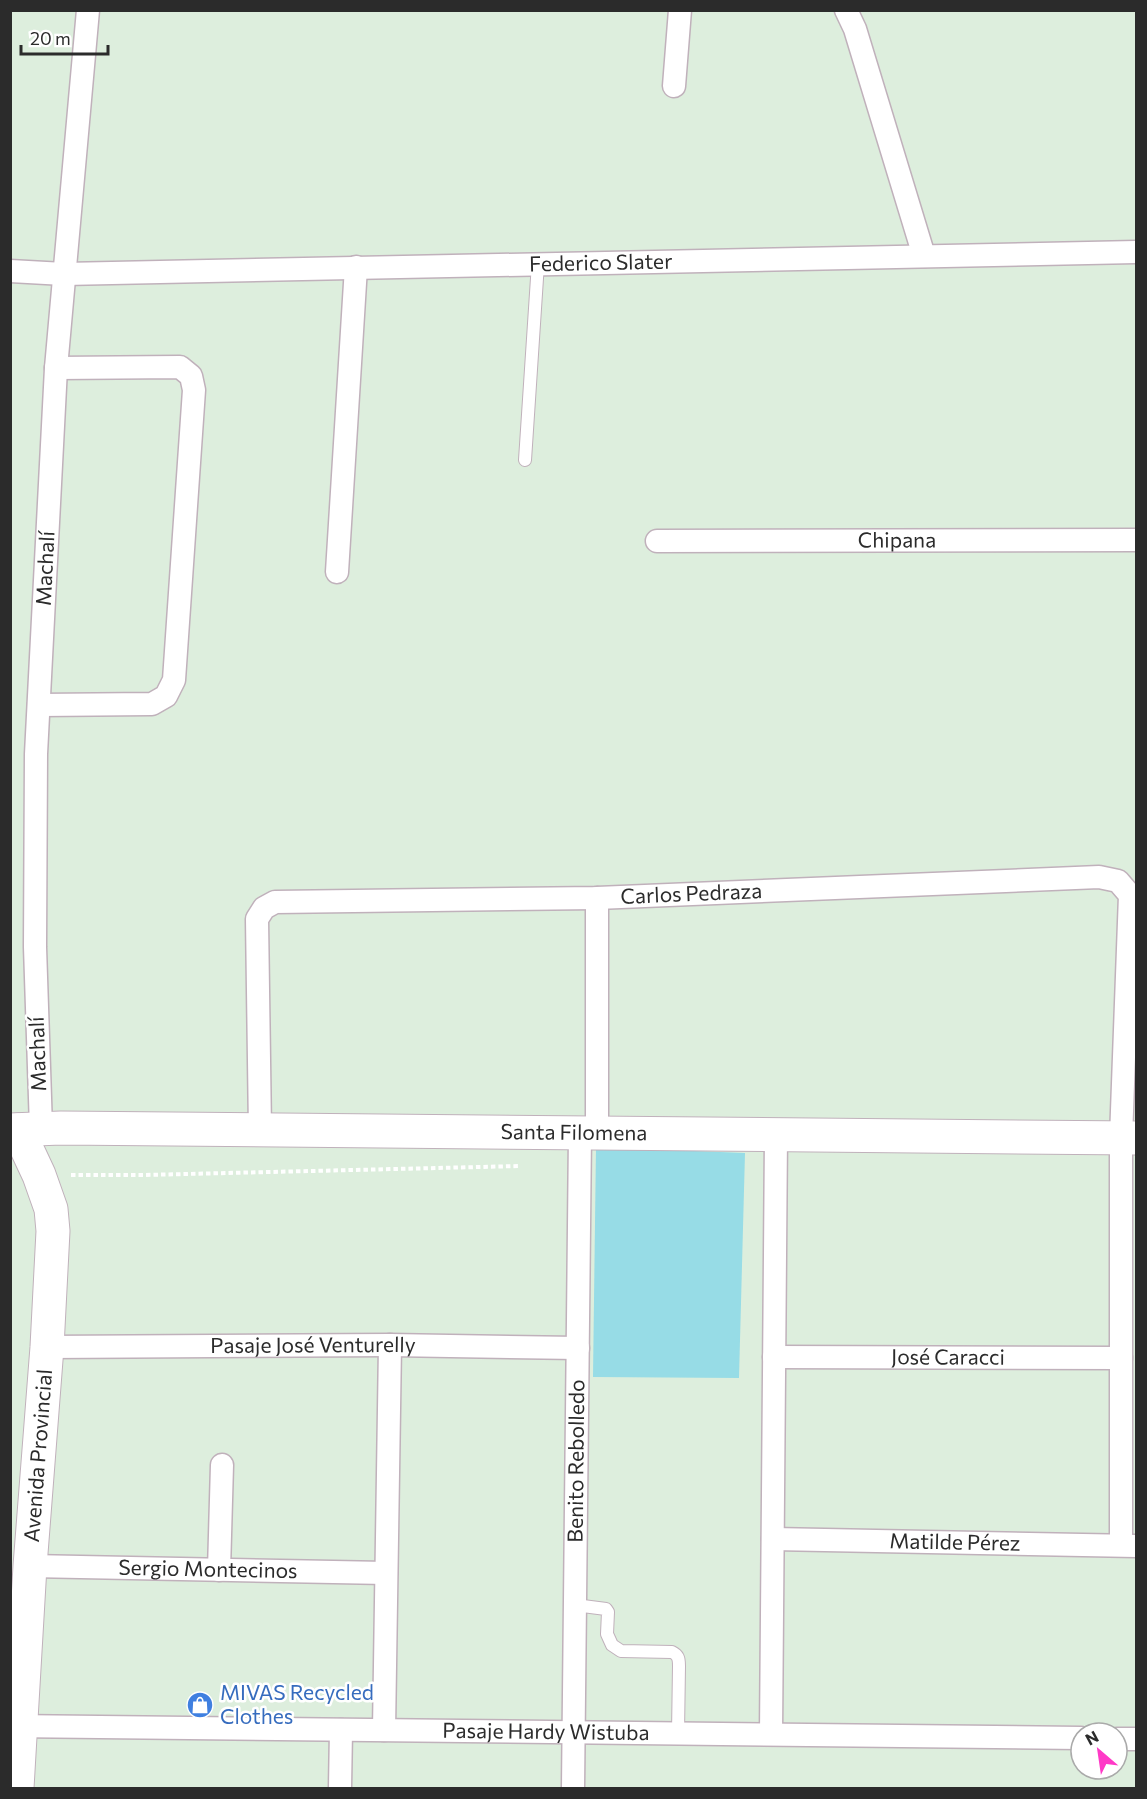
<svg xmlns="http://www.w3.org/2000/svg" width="1147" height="1799" viewBox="0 0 1147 1799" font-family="Commissioner,sans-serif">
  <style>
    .green { fill: #97dce6 }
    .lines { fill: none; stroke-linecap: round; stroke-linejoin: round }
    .lane-casing { stroke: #c0b1bb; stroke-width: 14 }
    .street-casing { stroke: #c0b1bb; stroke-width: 25 }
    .secondary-casing { stroke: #c0b1bb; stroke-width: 35 }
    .path { stroke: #fff; stroke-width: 4; stroke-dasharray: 4.5 3; stroke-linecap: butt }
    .lane { stroke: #fff; stroke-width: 12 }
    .street { stroke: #fff; stroke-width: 22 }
    .secondary { stroke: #fff; stroke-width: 33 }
    .labels { text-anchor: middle; stroke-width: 5; stroke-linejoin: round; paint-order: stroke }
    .street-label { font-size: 21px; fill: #2b2b2b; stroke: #fff }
    .shop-label { font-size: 21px; fill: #366cbe; stroke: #fff; text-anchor: start }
  </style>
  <rect width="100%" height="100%" fill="#ded"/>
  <path class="green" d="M596 1147 745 1153 739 1378 593 1377Z"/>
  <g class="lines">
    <defs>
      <path id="lane" d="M525 460 538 263
        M575 1605 606 1609 608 1612 607 1634 612 1645 621 1651 672 1652C678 1655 679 1658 679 1666L678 1733"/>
      <g id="street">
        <path d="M846 10 855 29 924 256"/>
        <path d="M674 86 680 10"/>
        <path id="s1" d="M10 271 64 274 1136 252"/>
        <path id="s2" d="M657 541 1136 540"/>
        <path d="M337 572 356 267"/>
        <path d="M39 705 152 704 166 696 174 680 194 390 191 376 180 367 56 368"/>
        <path d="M597 898V1134"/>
        <path id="s3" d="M41 1128 35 947 36 754 56 368 88 10"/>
        <path id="s4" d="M260 1131 257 919 264 908 275 902 597 898 1099 877 1118 881 1130 895 1121 1138V1545"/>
        <path id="s5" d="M47 1347 390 1345 578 1348"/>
        <path id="s6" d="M774 1357 1121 1358"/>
        <path id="s7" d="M773 1539 1136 1546"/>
        <path id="s8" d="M30 1566 386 1573"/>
        <path d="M219 1570 222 1465"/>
        <path id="s9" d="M10 1726 1081 1738"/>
        <path d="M384 1730 390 1345"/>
        <path d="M771 1734 776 1135"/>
        <path d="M1117 1739H1136"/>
        <path d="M340 1788 341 1730"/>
        <path id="s10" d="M573 1788 580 1133"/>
      </g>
      <g id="secondary">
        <path id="s11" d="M10 1130 61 1128 1136 1138"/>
        <path id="s12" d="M17 1788 30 1566 47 1347 53 1231 51 1209 39 1175 18 1130"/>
      </g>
    </defs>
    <use href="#lane" class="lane-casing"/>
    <use href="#street" class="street-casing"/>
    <use href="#secondary" class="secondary-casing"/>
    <path class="path" d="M71 1175H144L520 1166"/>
    <use href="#lane" class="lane"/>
    <use href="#street" class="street"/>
    <use href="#secondary" class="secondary"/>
  </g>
  <defs>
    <symbol id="shop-disc" viewBox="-11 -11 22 22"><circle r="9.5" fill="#3f7fe0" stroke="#fff"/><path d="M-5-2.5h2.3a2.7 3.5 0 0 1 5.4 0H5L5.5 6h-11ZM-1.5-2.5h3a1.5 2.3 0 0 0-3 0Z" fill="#fff"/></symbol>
  </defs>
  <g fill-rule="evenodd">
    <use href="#shop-disc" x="185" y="1690" width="30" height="30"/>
  </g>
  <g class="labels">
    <g class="street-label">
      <text dy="7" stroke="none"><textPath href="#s1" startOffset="591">Federico Slater</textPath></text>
      <text dy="7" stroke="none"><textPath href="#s2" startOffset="240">Chipana</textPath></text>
      <text dy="7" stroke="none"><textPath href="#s3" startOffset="560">Machalí</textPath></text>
      <text dy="7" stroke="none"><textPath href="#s4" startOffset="654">Carlos Pedraza</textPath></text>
      <text transform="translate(38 1054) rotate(-92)" y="7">Machalí</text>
      <text dy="7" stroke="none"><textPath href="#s11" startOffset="564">Santa Filomena</textPath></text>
      <text dy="7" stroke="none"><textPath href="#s5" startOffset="266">Pasaje José Venturelly</textPath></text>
      <text dy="7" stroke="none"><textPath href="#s6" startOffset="174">José Caracci</textPath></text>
      <text dy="7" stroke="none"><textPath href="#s12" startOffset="333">Avenida Provincial</textPath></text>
      <text dy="7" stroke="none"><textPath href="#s10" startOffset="327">Benito Rebolledo</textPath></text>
      <text dy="7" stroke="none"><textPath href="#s7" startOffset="182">Matilde Pérez</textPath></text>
      <text dy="7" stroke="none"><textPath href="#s8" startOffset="178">Sergio Montecinos</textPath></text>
      <text dy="7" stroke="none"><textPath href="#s9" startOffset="536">Pasaje Hardy Wistuba</textPath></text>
    </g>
    <g class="shop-label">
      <text x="220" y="1700">MIVAS Recycled<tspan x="220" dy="24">Clothes</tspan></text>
    </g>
  </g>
  <rect width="1147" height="1799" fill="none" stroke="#2b2b2b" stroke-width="24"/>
  <g transform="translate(1099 1751) rotate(331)"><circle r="28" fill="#ffffff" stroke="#aaaaaa" stroke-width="1.5"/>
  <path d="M0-4.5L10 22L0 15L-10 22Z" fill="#ff39c7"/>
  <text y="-9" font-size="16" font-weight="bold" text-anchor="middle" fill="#2b2b2b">N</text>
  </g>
  <path d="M21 45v9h87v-9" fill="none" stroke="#2b2b2b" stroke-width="3"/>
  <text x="30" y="45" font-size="18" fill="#2b2b2b" stroke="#ffffff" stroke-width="4.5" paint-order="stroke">20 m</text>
</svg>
